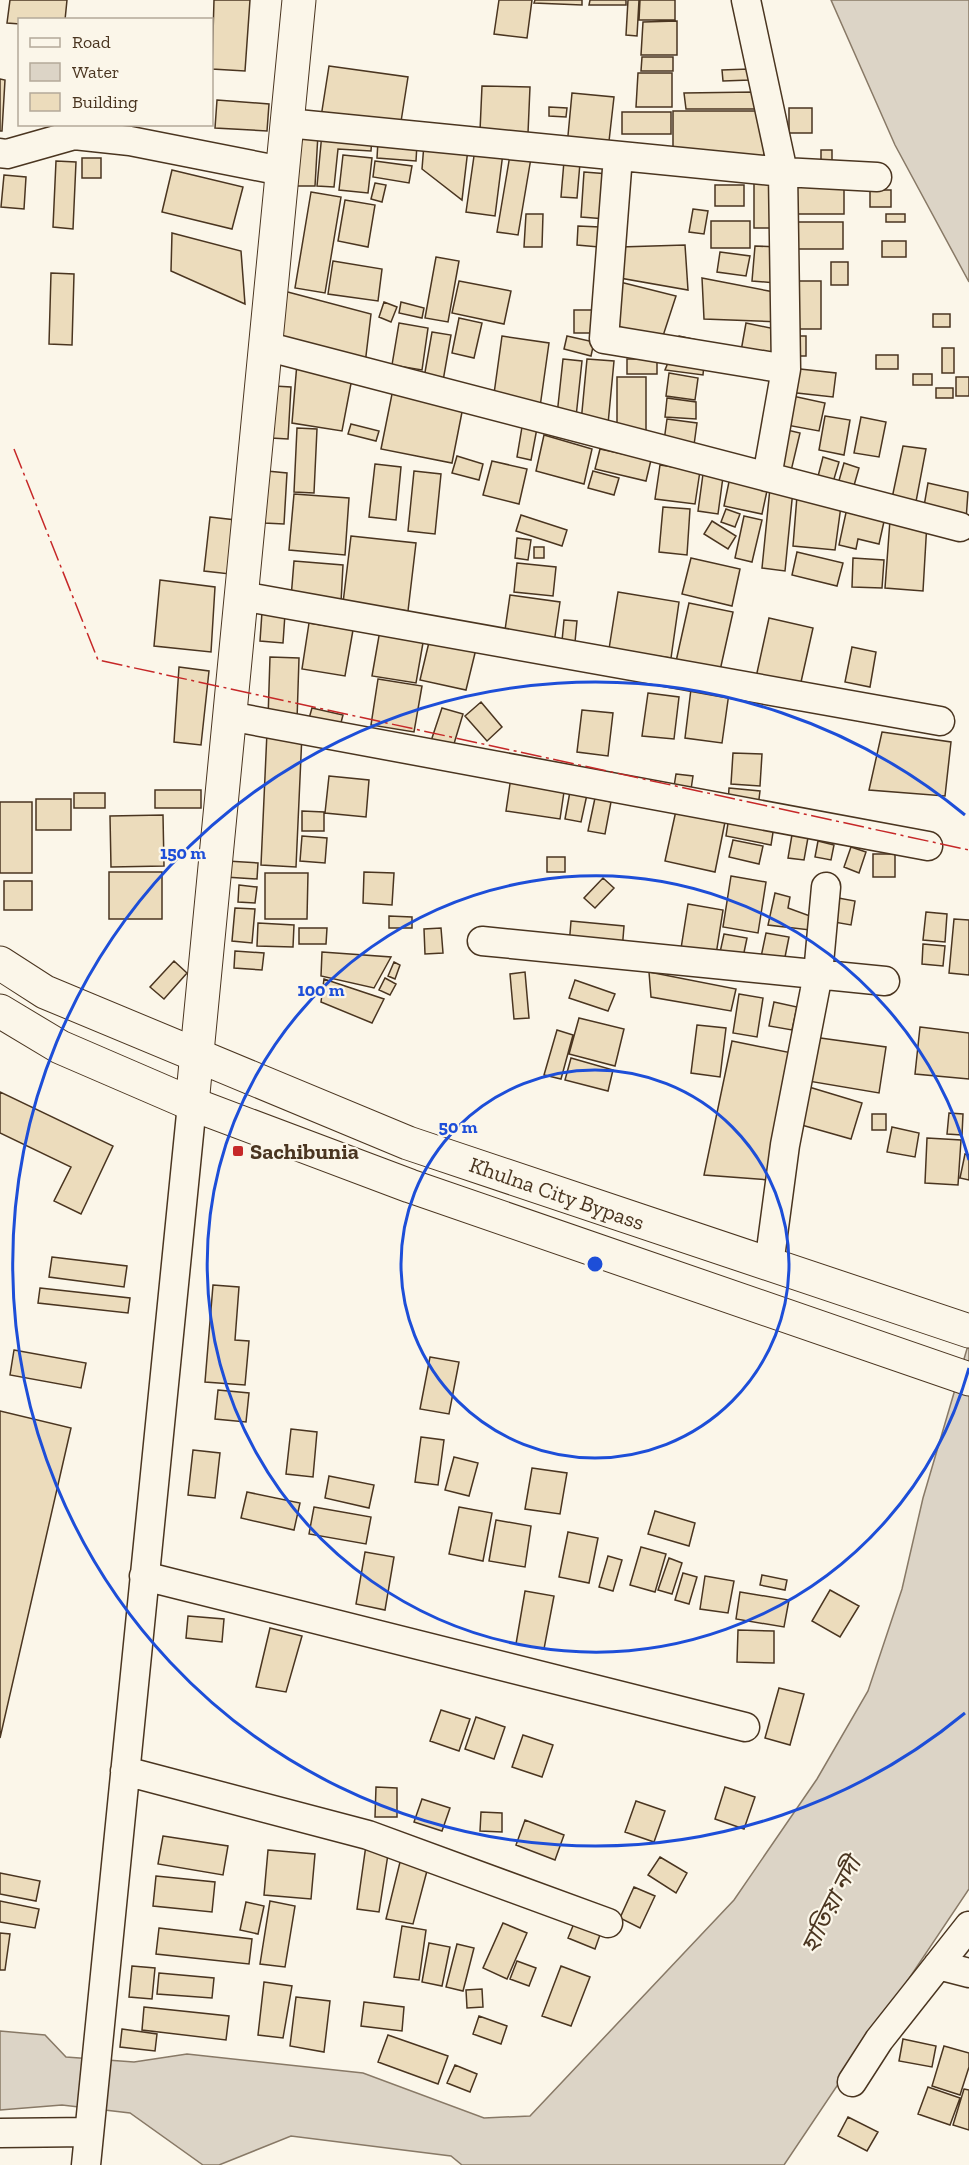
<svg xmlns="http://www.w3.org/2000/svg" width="969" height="2165" viewBox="0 0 969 2165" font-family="'Zilla Slab','Noto Sans Bengali',serif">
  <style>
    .water { fill: #dcd4c6; stroke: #887966; stroke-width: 1.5 }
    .building { fill: #ecdcbc; stroke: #4a3520; stroke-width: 1.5 }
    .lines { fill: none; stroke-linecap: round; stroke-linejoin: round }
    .minor-casing { stroke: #4a3520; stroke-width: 31 }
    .major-casing { stroke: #4a3520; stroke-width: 35 }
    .highway-casing { stroke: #4a3520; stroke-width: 35 }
    .minor { stroke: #fbf6e9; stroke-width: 28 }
    .major { stroke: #fbf6e9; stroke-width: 33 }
    .highway { stroke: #fbf6e9; stroke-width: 33 }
    .power { stroke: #c62828; stroke-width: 1.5; stroke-dasharray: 21 4.5 3 4.5; stroke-linecap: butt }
    .ring { fill: none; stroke: #1d4ed8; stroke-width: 3 }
    .poi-dot { fill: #c62828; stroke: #fbf6e9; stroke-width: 2 }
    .labels { text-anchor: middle; stroke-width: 4.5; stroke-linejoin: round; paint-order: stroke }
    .poi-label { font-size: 22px; font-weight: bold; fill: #4a3520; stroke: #fbf6e9; text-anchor: start }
    .street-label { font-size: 22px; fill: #4a3520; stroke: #fbf6e9 }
    .water-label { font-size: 24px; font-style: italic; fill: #4a3520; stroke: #fbf6e9 }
    .centre { fill: #1d4ed8; stroke: #fbf6e9; stroke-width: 3 }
    .ring-label { font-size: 18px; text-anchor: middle; font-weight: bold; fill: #1d4ed8; stroke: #fbf6e9; stroke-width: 4.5; stroke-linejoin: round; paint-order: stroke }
  </style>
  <rect width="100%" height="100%" fill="#fbf6e9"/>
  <path class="water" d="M831 0H969V282L895 145Z
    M969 1342V1889L784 2165H462L451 2156 291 2136 219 2165H203L130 2113 62 2105 0 2110V2031L45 2035 66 2057 134 2062 187 2054 363 2073 484 2118 530 2116 734 1900 817 1779 868 1691 902 1589 923 1498Z"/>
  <path class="building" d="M10 0H67L65 20H20V24L7 23Z
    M214 0H250L245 71 212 69Z
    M499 0H532L527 38 494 34Z
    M535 0H582V5L534 3Z
    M590 0H626V5H589Z
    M628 0H639L637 36 626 35Z
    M640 0H675V20H639Z
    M677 21V55H641L643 22Z
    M642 57H673V71H641Z
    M329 66 408 77 400 128 321 117Z
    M749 69 750 80 723 81 722 70Z
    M638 73H672V107H636Z
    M0 79 5 80 2 131H0Z
    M482 86 530 87 528 133 480 131Z
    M755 92 757 109H686L684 93Z
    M572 93 614 97 608 150 567 146Z
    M217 100 269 104 267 131 215 128Z
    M549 107 567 108 566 117 549 116Z
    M789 108H812V133H789Z
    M673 111H764V157H673Z
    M622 112H671V134H622Z
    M322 133 372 137 371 151 338 149 334 187 317 186Z
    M300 134H318L315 186H297Z
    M378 141 417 144 416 161 377 158Z
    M424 144 468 149 462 200 422 169Z
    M475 149 503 153 495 216 466 212Z
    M821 150H832V167H821Z
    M343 155 372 158 368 193 339 190Z
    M510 155 531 158 518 235 497 232Z
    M82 158H101V178H82Z
    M56 161 76 162 73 229 53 227Z
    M375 161 412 166 409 183 373 177Z
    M564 161 580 163 577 198 561 197Z
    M172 170 243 187 232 229 162 212Z
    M584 172 609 174 606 219 581 217Z
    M4 175 26 177 24 209 1 207Z
    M375 183 386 185 382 202 371 199Z
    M754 183H779V228H754Z
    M715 185H744V206H715Z
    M791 187H844V214H791Z
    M870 190H891V207H870Z
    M311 192 341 197 325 293 295 288Z
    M345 200 375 205 368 247 338 241Z
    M693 209 708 211 704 234 689 232Z
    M526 214H543L542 247H524Z
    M886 214H905V222H886Z
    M711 221H750V248H711Z
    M791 222H843V249H791Z
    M578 226 600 227 599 247 577 245Z
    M172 233 241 251 245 304 171 271Z
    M882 241H906V257H882Z
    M685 245 688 290 620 278V247Z
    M755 246 779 247 776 283 752 281Z
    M720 252 750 256 746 276 717 272Z
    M436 257 459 261 448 322 425 318Z
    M333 261 382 269 378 301 328 294Z
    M831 262H848V285H831Z
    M51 273 74 274 72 345 49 344Z
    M702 278 774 292 780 322 704 319Z
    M459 281 511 291 504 324 452 313Z
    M791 281H821V329H791Z
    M620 282 676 296 661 342 615 325Z
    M284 291 371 314 365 364 277 339Z
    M384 302 397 307 391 322 379 317Z
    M401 302 424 308 422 318 399 313Z
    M574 310H594V333H574Z
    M933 314H950V327H933Z
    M459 318 482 323 474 358 452 353Z
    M399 323 428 328 422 370 392 365Z
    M746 323 780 330 774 358 741 351Z
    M432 332 451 335 443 381 424 378Z
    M502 336 549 343 540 407 493 401Z
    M567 336 594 342 591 356 564 349Z
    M679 336 706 342 703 375 665 370Z
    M793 336H806V356H793Z
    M942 348H954V373H942Z
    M876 355H898V369H876Z
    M563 359 582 361 576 417 557 415Z
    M587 359 614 361 608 424 581 422Z
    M627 359H657V374H627Z
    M297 363 353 373 342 431 292 423Z
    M791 368 836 373 833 397 788 392Z
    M669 373 698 378 695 400 666 396Z
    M913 374H932V385H913Z
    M617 377H646V432H617Z
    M956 377H969V396H956Z
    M274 386 291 387 288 439 271 438Z
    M936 388H953V398H936Z
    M392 394 463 407 452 463 381 449Z
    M788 395 825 403 819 431 781 424Z
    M667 398 696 402V419L665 417Z
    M825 416 850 420 844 455 819 450Z
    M861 417 886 422 879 457 854 453Z
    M667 419 697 423 694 445 664 441Z
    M523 421 538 423 531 460 517 457Z
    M351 424 379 431 376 441 348 434Z
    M297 428 317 429 314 493 294 492Z
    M783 429 800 433 791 471 774 468Z
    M544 435 592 449 584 484 536 471Z
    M903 446 926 449 915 507 891 503Z
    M600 449 651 460 646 481 595 469Z
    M457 456 483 464 479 480 452 473Z
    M823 457 839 462 831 489 816 484Z
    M492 461 527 469 519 504 483 495Z
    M844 463 859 468 851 496 836 491Z
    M375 464 401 467 396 520 369 517Z
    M660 465 700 471 695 504 655 499Z
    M267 471 287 473 284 524 264 523Z
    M414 471 441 474 435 534 408 531Z
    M593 471 619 478 614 495 588 488Z
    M703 474 723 477 718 514 698 511Z
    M730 477 768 486 762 514 724 506Z
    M928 483 968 492 966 520 923 512Z
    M770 488 793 490 785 571 762 568Z
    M294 494 349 498 345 555 289 550Z
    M797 496 841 506 835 550 793 546Z
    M663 507 690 509 687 555 659 552Z
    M847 508 885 517 879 544 858 539 856 549 839 545Z
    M726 509 740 514 735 527 721 522Z
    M521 515 567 530 562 546 516 531Z
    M744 516 762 520 752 562 735 558Z
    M210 517 236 520 230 574 204 571Z
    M890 520 927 522 923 591 885 588Z
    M712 521 736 536 728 549 704 534Z
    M351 536 416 543 408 611 343 603Z
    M517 538 531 540 528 560 515 558Z
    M534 547H544V558H534Z
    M797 552 843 563 837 586 792 575Z
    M691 558 740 569 732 606 682 594Z
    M853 558 884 560 882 588 852 587Z
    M294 561 343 565 341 602 291 598Z
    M517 563 556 567 553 596 514 592Z
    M160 580 215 587 211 652 154 646Z
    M618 592 679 602 671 658 609 649Z
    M510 595 560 602 554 643 504 637Z
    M689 603 733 612 719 675 675 666Z
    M262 612 285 614 283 643 260 641Z
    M769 618 813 628 799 691 755 682Z
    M564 620 577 621 575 642 562 641Z
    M309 623 353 630 345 676 302 669Z
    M380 630 424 637 416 683 372 676Z
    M430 638 476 649 466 690 420 680Z
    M852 647 876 652 870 687 845 682Z
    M270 657 299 658 297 720 268 719Z
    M179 667 209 671 201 745 174 742Z
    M378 679 422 686 414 732 371 725Z
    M691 689 729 693 722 743 685 738Z
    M648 693 679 697 674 739 642 736Z
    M481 702 502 727 487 741 465 716Z
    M312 708 343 715 339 730 308 722Z
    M442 708 463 714 453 747 431 741Z
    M582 710 613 713 608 756 577 752Z
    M267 732 302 734 296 867 261 865Z
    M882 732 951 742 945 796 869 790Z
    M733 753 762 754 760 786 731 784Z
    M676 774 693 776 690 796 673 793Z
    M329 776 369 780 366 817 325 813Z
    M511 777 565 785 560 819 506 811Z
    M571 786 588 790 581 822 565 819Z
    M729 788 760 791 758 807 728 804Z
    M155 790H201V808H155Z
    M74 793H105V808H74Z
    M595 798 611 802 605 834 588 831Z
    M36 799H71V830H36Z
    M0 802H32V873H0Z
    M677 806 726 817 715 872 665 861Z
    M302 811 324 812V831H302Z
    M163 815 164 866 111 867 110 816Z
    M729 817 774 826 771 845 726 836Z
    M793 829 809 832 804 860 788 858Z
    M302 836 327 838 325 863 300 861Z
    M733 840 763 846 759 864 729 857Z
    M818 841 834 845 831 860 815 857Z
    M851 847 866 852 859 873 844 867Z
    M873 854H895V877H873Z
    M547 857H565V872H547Z
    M227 861 258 863 257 879 225 877Z
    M109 872H162V919H109Z
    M364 872 394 873 392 905 363 903Z
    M265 873H308L307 919H265Z
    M731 876 766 882 758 933 723 927Z
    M603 878 614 888 595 908 584 898Z
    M4 881H32V910H4Z
    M239 885 257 887 255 903 238 902Z
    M775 893 790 897 788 908 810 916V930L768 925Z
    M833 897 855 901 851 925 828 921Z
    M688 904 723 910 715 961 680 955Z
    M235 908 255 909 252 943 232 941Z
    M926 912 947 914 945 942 923 940Z
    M389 916 412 917V928H389Z
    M954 919 969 920V975L949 973Z
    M571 921 624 926 622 951 569 946Z
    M258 923 294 925 293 947 257 946Z
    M299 928H327L326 944H299Z
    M441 928 443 953 425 954 424 929Z
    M766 933 789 937 784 962 761 957Z
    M724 934 747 938 742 962 719 957Z
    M923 944 945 946 943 966 922 964Z
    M235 951 264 953 262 970 234 968Z
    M322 952 391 957 374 988 321 976Z
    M174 961 187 973 164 999 150 987Z
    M394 962 400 965 395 979 388 976Z
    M525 972 529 1018 514 1019 510 974Z
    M649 972 736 989 731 1011 651 997Z
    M385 978 396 984 390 995 379 990Z
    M324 979 384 999 372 1023 321 1002Z
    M575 980 615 994 608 1011 569 998Z
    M739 994 763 998 757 1037 733 1033Z
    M774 1002 797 1007 792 1030 769 1026Z
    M579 1018 624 1029 615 1066 569 1054Z
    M697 1025 726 1028 720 1077 691 1073Z
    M920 1027 969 1033V1079L915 1074Z
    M557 1030 573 1035 561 1079 544 1075Z
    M813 1037 886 1047 879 1093 808 1081Z
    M732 1041 797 1054 770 1180 704 1175Z
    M571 1058 613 1070 608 1091 565 1080Z
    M809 1087 862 1103 851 1139 798 1124Z
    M0 1092 113 1146 81 1214 54 1201 71 1167 0 1133Z
    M949 1113 963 1114 962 1135 947 1134Z
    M872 1114H886V1130H872Z
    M892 1127 919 1133 915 1157 887 1152Z
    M927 1138 961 1140 958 1185 925 1183Z
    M965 1154 969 1155V1180L960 1178Z
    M52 1257 127 1266 124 1287 49 1277Z
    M213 1285 239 1287 235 1340 249 1341 245 1385 205 1382Z
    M40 1288 130 1298 128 1313 38 1303Z
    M14 1350 86 1363 81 1388 10 1375Z
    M430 1357 459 1362 449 1414 420 1409Z
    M218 1390 249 1393 246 1422 215 1419Z
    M0 1411 71 1428 0 1738Z
    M291 1429 317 1432 313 1477 286 1474Z
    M421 1437 444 1440 438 1485 415 1482Z
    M193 1450 220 1453 215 1498 188 1495Z
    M454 1457 478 1463 469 1496 445 1490Z
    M532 1468 567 1473 560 1514 525 1509Z
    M329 1476 374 1485 369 1508 325 1498Z
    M247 1492 300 1503 294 1530 241 1518Z
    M314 1507 371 1517 366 1544 309 1534Z
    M459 1507 492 1513 483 1561 449 1554Z
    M655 1511 695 1523 689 1546 648 1534Z
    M496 1520 531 1526 525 1567 489 1561Z
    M568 1532 598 1538 589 1583 559 1577Z
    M641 1547 666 1554 655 1592 630 1585Z
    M365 1552 394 1557 385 1610 356 1604Z
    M608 1556 622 1560 613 1591 599 1587Z
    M669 1558 682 1563 672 1594 658 1590Z
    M683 1573 697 1577 689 1604 675 1600Z
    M762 1575 787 1580 785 1590 760 1585Z
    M705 1576 734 1581 728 1613 700 1609Z
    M830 1590 859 1606 840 1637 812 1621Z
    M525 1591 554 1596 544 1649 516 1644Z
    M740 1592 789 1600 784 1627 736 1619Z
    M188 1616 224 1619 222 1642 186 1638Z
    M270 1628 302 1636 286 1692 256 1687Z
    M738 1630 774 1631V1663L737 1662Z
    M779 1688 804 1694 790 1745 765 1738Z
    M441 1710 470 1719 459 1751 430 1741Z
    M476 1717 505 1727 494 1759 465 1749Z
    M523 1735 553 1745 542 1777 512 1767Z
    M376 1787 397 1788V1817H375Z
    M725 1787 755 1797 744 1829 715 1819Z
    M422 1799 450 1808 442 1831 414 1822Z
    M636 1801 665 1811 654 1842 625 1832Z
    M481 1812 502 1813V1832L480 1831Z
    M525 1820 564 1835 555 1860 516 1845Z
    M163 1836 228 1846 223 1875 158 1864Z
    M366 1845 389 1848 379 1912 357 1909Z
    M268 1850 315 1854 311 1899 264 1895Z
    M660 1857 687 1873 676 1893 648 1875Z
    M400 1862 428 1867 413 1924 386 1919Z
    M0 1873 40 1881 36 1901 0 1894Z
    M156 1876 215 1882 212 1912 153 1906Z
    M634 1887 655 1896 640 1928 620 1918Z
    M0 1901 39 1909 35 1928 0 1922Z
    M270 1901 295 1906 285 1967 260 1964Z
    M246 1902 264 1906 258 1934 240 1930Z
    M575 1921 601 1932 595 1949 568 1938Z
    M503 1923 527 1933 507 1979 483 1968Z
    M402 1926 426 1930 419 1980 394 1977Z
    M159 1928 252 1939 249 1964 156 1954Z
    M0 1933 10 1934 5 1970H0Z
    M429 1943 450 1947 442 1986 422 1982Z
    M457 1944 474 1948 463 1991 446 1987Z
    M517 1961 536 1968 529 1986 510 1979Z
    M132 1966 155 1968 152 1999 129 1997Z
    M561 1966 590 1977 571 2026 542 2016Z
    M159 1973 214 1978 212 1998 157 1994Z
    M264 1982 292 1986 283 2038 258 2035Z
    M482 1989 483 2007 467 2008 466 1990Z
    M296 1997 330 2001 324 2052 290 2046Z
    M364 2002 404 2007 402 2031 361 2026Z
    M144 2007 229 2016 226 2040 142 2030Z
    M479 2016 507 2026 501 2044 473 2034Z
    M122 2029 157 2034 155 2051 120 2047Z
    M388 2035 448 2056 438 2084 378 2062Z
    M903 2039 936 2046 932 2067 899 2061Z
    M944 2046 969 2053V2067L960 2095 932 2086Z
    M455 2065 477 2074 470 2092 447 2083Z
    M928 2087 960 2098 950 2125 918 2114Z
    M964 2089 969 2090V2130L953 2125Z
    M848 2117 878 2132 867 2151 838 2136Z"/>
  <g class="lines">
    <defs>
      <path id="minor" d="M746 0 783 172 786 369 767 477
        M287 123 783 172 877 177
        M0 153 7 154 74 135 130 141 282 171
        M618 156 604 339 786 369
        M265 346 960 527
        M241 596 940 721
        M229 716 928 846
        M482 941 885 981
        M769 1265 785 1145 818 974 826 887
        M144 1576 745 1727
        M125 1771 368 1835 608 1923
        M938 1965 969 1973
        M852 2082 879 2040 969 1926
        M0 2133 89 2132
        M86 2165 192 1104"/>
      <path id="major" d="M192 1104 299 0"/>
      <path id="highway" d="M0 963 45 992 408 1143 969 1331
        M0 1011 60 1047 192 1104 410 1186 969 1379"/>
    </defs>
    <use href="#minor" class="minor-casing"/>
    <use href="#major" class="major-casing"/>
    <use href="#highway" class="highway-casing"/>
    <use href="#minor" class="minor"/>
    <use href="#major" class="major"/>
    <use href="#highway" class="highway"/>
    <path class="power" d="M14 449 98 660 969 850"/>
  </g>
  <g class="ring">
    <circle cx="595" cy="1264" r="194"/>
    <path d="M969 1368A388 388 0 1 1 969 1160"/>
    <path d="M965 1713A582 582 0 1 1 965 815"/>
  </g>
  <rect class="poi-dot" x="232" y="1145" width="12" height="12" rx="3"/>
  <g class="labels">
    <g class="poi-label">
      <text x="250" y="1159">Sachibunia</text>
    </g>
    <g class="street-label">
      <text transform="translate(557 1193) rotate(19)" y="8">Khulna City Bypass</text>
    </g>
    <g class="water-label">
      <text transform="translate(831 1905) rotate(-63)" y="8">হাতিয়া নদী</text>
    </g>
  </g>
  <circle cx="595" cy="1264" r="9" class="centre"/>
  <g class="ring-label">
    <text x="183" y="859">150 m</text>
    <text x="321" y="996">100 m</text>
    <text x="458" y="1133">50 m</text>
  </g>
  <rect x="18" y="18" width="195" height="108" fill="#fbf6e9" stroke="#b4a999" stroke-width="1.5"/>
  <rect x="30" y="38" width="30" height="9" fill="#fbf6e9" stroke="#b4a999" stroke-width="1.5"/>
  <text x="72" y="48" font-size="18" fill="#4a3520">Road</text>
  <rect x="30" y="63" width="30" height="18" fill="#dcd4c6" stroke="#b4a999" stroke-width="1.5"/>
  <text x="72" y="78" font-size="18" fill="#4a3520">Water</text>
  <rect x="30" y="93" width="30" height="18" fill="#ecdcbc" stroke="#b4a999" stroke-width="1.5"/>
  <text x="72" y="108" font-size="18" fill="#4a3520">Building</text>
</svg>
